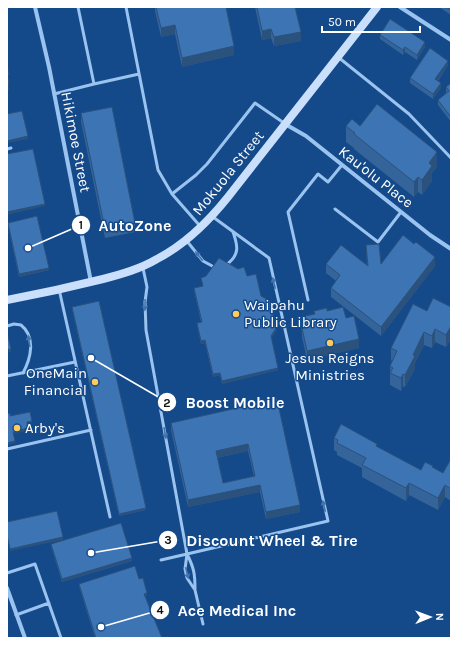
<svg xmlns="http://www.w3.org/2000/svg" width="458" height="645" viewBox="0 0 458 645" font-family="Karla,sans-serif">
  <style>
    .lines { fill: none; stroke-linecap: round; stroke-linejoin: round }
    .lane { stroke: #9bc3f0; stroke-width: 3 }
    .street { stroke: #9bc3f0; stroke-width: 4 }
    .secondary { stroke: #c9dffb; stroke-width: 8 }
    .wall { fill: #34649a; fill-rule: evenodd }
    .shaded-wall { fill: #2b517d }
    .building { fill: #3d74b3; stroke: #2b517d; fill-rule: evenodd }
    .oneway { fill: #4374ae }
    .poi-dot { fill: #ffcc5a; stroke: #144a8a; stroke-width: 1.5 }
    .labels { text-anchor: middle; stroke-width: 3; stroke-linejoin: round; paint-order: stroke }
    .street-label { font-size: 15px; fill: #fff; stroke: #144a8a }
    .poi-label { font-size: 15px; fill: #fff; stroke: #144a8a; text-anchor: start }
    .leader { fill: none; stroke: #fff; stroke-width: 1.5 }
    .callout-dot { fill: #fff; stroke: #144a8a; stroke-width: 1.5 }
    .mark-label { font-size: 12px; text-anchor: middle; font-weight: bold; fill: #111 }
    .callout-label { font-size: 16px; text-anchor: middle; font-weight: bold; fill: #fff; stroke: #144a8a; stroke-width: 3; stroke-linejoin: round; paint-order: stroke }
  </style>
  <rect width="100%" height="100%" fill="#144a8a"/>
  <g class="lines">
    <path class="lane" d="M126 7 158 170 172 194 200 226
      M338 57 409 114 451 158
      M94 84 139 74
      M54 94 94 84 78 7
      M7 149 11 148
      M172 194 196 175 207 164 255 103 284 123
      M335 209 378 242 401 212
      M186 240 203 261 214 267
      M226 265C240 255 238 246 233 232
      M143 268 147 287 145 302 146 330 187 554 328 521 269 258 213 217
      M59 289 110 517
      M308 300 288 212 318 174 328 182 342 165
      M7 326 14 324 21 325C36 337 31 358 23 373
      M7 376 75 362
      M7 449 91 430
      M187 554 185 569 187 578 195 590 203 624
      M187 554C194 568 195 574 195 589
      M161 560 187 554
      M7 573 35 564 61 638
      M16 615 49 603"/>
    <path class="street" d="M35 7 49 67 91 282
      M400 7 451 40
      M285 124 306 136 430 235 451 249
      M7 588 25 638"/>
    <path class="secondary" d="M7 300C39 294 71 287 103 279 122 274 140 269 157 259 186 244 208 222 228 197L377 7"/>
  </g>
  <path class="wall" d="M155 7H226L234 55 182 67 175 34 161 37 155 11Z
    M255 7H295L301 41 274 46 271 38 262 40Z
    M439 7H451V15Z
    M380 35 425 47 417 60 405 52 403 55 380 39Z
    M448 65 438 81 441 88 433 99 410 83V78Z
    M451 83V122L438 105V100L446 93V87Z
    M81 113 135 223V232L105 238 81 122Z
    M346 126H360L437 167 432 173V181L422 195 418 192 414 197 354 149V148L346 142Z
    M8 223 49 270 19 277 8 226Z
    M366 245 381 264 435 266 381 336 331 297V288L336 281 326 273V264L367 265Z
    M247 276 261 296 276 331 271 338 278 370 222 384 220 375 213 377 205 343 201 344 197 325V323L201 322 194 290V288L203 286 201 278Z
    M72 307 146 510 119 516 72 309Z
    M451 307V339L446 347 435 342 432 348 424 345 415 363V369L405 387 403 386 401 391 390 385V366L392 361 391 360V348L427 311Z
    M314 311H327L346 318 359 348 307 360 302 337 301 317 314 314Z
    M277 399 300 512 266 519 260 492 188 507 171 430V423ZM248 451 254 477 223 483 217 458Z
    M334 438 377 447 421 470 433 468 443 473 451 459V501L445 497 438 510 409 495 406 501 362 477V468L337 455V452L334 450Z
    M51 544 132 561 62 582 51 546Z
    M139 579 147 596H145L162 638H95L79 586V584Z"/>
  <path class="shaded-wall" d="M175 25V34L161 37V28Z
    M271 29V38L262 40V31Z
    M301 32V41L274 46V37Z
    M425 42V47L417 60V55Z
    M234 46V55L182 67V58Z
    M405 47V52L403 55V50Z
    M448 61V65L435 84V79Z
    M9 82V90H7V83Z
    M441 83V88L433 99V94Z
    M28 136V139L7 143V141Z
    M437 152V167L432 173V181L422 195V180L429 163Z
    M418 177V192L414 197V182Z
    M45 204V206L7 215V212Z
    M435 257V266L381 336V327Z
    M49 268V270L19 277V274Z
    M451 326V338L446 347V335Z
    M276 328V331L271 339V336Z
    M435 329V342L432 348V336Z
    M424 332V345L415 363V369L405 387V375L413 355Z
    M359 339V348L307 360V351Z
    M205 340V343L201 344V341Z
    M11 349V352H7V350Z
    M278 368V370L222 384V381Z
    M220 373V375L213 377V374Z
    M403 374V386L401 391V378Z
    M32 421V423L27 425V422Z
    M28 428V431L13 434V432Z
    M15 441V443L7 445V443Z
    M248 444V451L216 458V451Z
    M409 483V495L406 501V488Z
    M260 485V492L188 507V500Z
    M445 485V497L438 510V498Z
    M300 505V512L266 519V512Z
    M146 508V510L119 516V514Z
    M63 537V540L10 551V549Z
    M132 558V561L62 582V579Z
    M147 593V596L144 597V594Z"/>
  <path class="building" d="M156 7H226L234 46 182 58 175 25 161 28Z
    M257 7H295L301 32 274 37 271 29 262 31Z
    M446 7H451V10Z
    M390 19 425 42 417 55 405 47 403 50 380 35Z
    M430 48 448 61 435 79 441 83 433 94 410 78Z
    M7 64 9 75H8L7 73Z
    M7 73 9 82 7 83Z
    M451 83V117L438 100 449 91 446 87Z
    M377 104 437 152 429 163 432 166 422 180 418 177 414 182 354 134 355 133 346 126 352 119 360 126Z
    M112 107 135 223 105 229 81 113Z
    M22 111 28 136 7 141V114Z
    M33 149 45 204 7 212V154Z
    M37 216 49 268 19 274 8 223Z
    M403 235 414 244 416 242 435 257 381 327 331 288 340 275 326 264 341 245 368 266 366 245 379 244 381 264Z
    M219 258 238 269 244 267 247 276 256 274 261 296 270 301 276 328 271 336 278 368 222 381 220 373 213 374 205 340 201 341 197 323 202 322 194 288 203 286 201 278 206 276Z
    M433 298 451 307V326L446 335 435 329 432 336 424 332 413 355 415 356 405 375 403 374 401 378 390 373 393 368 390 366 397 351 391 348 413 304 427 311Z
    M99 301 146 508 119 514 72 307Z
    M343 307 346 318 354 316 359 339 307 351 302 328H304L301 317 315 314 314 311 327 308V311Z
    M7 332 11 349 7 350Z
    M277 399 300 505 266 512 260 485 188 500 171 423ZM248 444 255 476 223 483 216 451Z
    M30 412 32 421 27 422 28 428 13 432 15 441 7 443V414L10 413V416Z
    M341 424 377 444 376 446 421 470 425 462 433 466 432 467 443 473 451 459V489L445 485 438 498 409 483 406 488 362 465 366 458 337 443 338 440 334 438Z
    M57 511 63 537 10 549 7 535V522Z
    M121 523 132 558 62 579 51 544Z
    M135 566 139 579 143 578 147 593 144 594 162 638H96L79 584Z"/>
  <defs><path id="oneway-solid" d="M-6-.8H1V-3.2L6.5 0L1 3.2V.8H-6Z"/></defs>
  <g class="oneway">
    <use href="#oneway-solid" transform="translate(199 256) rotate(-128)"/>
    <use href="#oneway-solid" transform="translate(274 283) rotate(-103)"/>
    <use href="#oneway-solid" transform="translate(145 305) rotate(91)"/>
    <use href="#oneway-solid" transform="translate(29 341) rotate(-99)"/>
    <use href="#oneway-solid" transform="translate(165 433) rotate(80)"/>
    <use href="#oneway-solid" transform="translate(324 506) rotate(-103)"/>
    <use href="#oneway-solid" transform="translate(187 573) rotate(76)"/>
  </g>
  <g class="poi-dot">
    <circle cx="236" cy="314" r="4"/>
    <circle cx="330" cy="343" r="4"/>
    <circle cx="95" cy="382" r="4"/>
    <circle cx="17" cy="428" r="4"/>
  </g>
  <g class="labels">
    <g class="street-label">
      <text transform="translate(76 142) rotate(79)" y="5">Hikimoe Street</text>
      <text transform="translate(228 173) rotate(-51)" y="5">Mokuola Street</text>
      <text transform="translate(376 177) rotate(38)" y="5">Kau'olu Place</text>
    </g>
    <g class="poi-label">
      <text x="244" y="310">Waipahu<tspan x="244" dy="17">Public Library</tspan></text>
      <text x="330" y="363" text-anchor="middle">Jesus Reigns<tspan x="330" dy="17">Ministries</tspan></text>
      <text x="87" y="378" text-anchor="end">OneMain<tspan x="87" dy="17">Financial</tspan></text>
      <text x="25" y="433">Arby's</text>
    </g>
  </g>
  <path class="leader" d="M28 248L81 225M91 358L167 402M91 553L168 540M101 627L160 610"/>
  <g class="callout-dot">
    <circle cx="28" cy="248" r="4"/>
    <circle cx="91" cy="358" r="4"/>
    <circle cx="91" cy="553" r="4"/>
    <circle cx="101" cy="627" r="4"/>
    <circle cx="81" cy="225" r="10"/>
    <circle cx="167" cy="402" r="10"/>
    <circle cx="168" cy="540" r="10"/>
    <circle cx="160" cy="610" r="10"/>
  </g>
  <g class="mark-label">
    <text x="81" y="229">1</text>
    <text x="167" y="407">2</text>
    <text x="168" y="544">3</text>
    <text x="160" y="614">4</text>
  </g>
  <g class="callout-label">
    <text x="135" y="231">AutoZone</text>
    <text x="235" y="408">Boost Mobile</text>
    <text x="272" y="546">Discount Wheel &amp; Tire</text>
    <text x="237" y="616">Ace Medical Inc</text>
  </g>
  <rect width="458" height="645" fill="none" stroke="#ffffff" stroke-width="16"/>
  <g transform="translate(430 617) rotate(89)" stroke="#144a8a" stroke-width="3" paint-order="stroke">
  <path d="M0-3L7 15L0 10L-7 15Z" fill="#ffffff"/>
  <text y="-6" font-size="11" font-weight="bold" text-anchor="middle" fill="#ffffff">N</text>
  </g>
  <path d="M322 26v6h98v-6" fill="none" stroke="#ffffff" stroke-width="2"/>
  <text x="328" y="26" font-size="12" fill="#ffffff" stroke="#144a8a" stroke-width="3" paint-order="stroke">50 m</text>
</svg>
